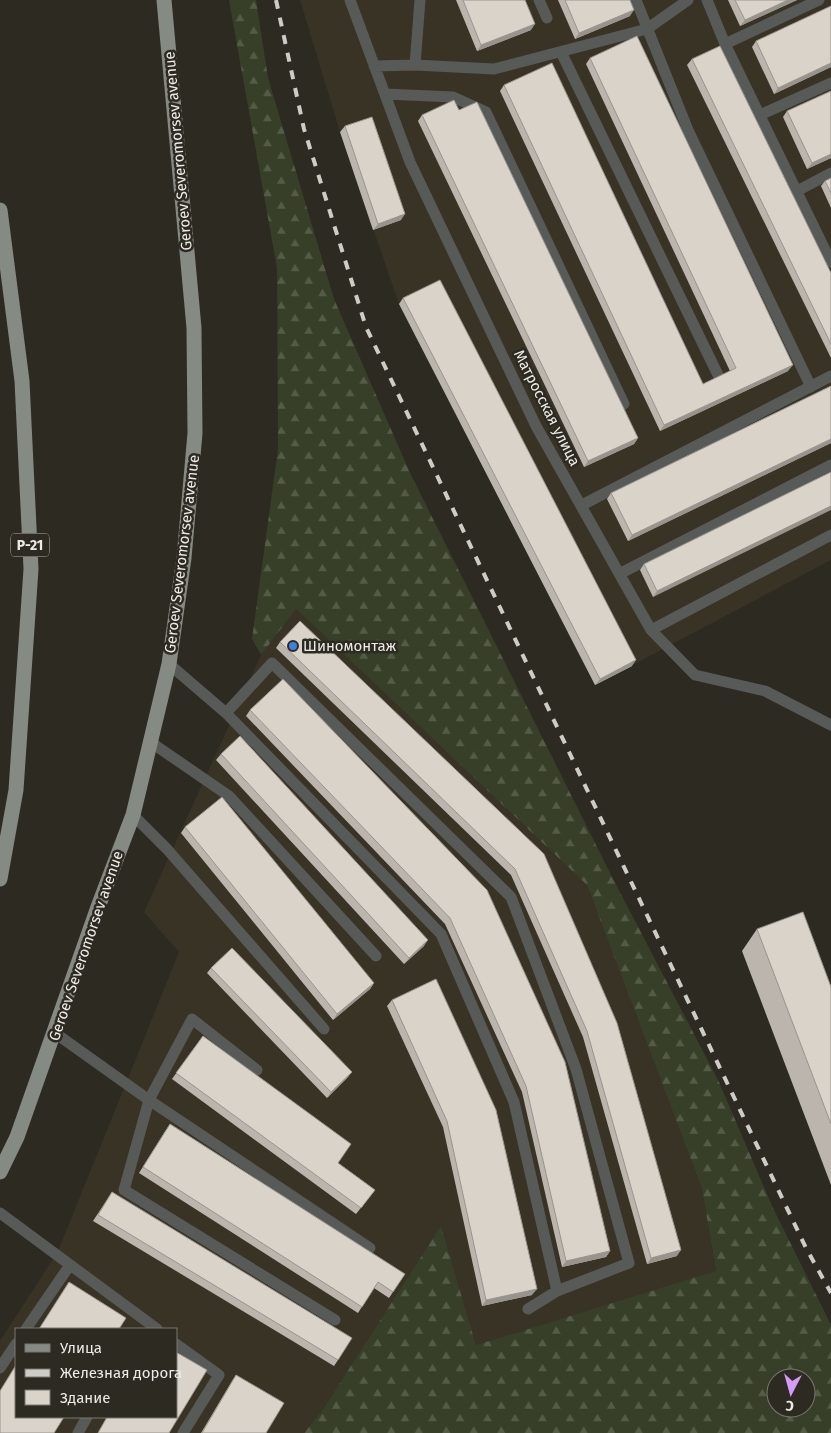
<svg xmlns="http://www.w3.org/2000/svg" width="831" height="1433" viewBox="0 0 831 1433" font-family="'Fira Sans',sans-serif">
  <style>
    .built { fill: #383325; fill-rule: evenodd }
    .forest { fill: url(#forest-firs); fill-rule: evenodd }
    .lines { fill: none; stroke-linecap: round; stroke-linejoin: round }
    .lane { stroke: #585a57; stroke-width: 11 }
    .primary { stroke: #858a82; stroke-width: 15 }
    .rail { stroke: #ceccc6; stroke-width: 4; stroke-dasharray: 9 9; stroke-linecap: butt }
    .wall { fill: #bbb5ae }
    .shaded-wall { fill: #98948d }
    .building { fill: #d9d3ca; stroke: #98948d }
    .shop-dot { fill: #3f7fe0; stroke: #2d2a22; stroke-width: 2 }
    .labels { text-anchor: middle; stroke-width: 5; stroke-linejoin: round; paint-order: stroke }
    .shield { fill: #2d2a22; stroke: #b3b1ab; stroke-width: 1 }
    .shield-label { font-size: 14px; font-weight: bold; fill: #edebe6 }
    .street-label { font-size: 15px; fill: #edebe6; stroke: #2d2a22 }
    .poi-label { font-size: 15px; fill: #edebe6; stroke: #2d2a22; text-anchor: start }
  </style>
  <defs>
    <pattern id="forest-firs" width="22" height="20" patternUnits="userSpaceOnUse" patternTransform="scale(1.25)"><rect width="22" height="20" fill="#373f28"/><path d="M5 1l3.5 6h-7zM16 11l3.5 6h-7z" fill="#545b47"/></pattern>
  </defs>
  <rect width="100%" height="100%" fill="#2d2a22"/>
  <path class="built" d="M300 0H831V560L595 685 399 304 340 132Z
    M296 609 587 885 702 1189 716 1272 476 1345 441 1227 323 1409 304 1433H0V1341L58 1251 179 952 144 912 261 655ZM16 1329H176V1417H16Z"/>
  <path class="forest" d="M229 0H256L268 78 334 299 411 475 612 877 719 1082 772 1206 831 1325V1433H304L323 1409 441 1226 476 1345 716 1271 702 1189 587 885 296 609 261 655 252 639 278 449 277 268ZM776 1378H806V1408H776Z"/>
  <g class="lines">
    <path class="lane" d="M350 0 410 162 536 426 651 630 695 675 765 691 831 725
      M539 0 547 18
      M636 0 688 130 811 387
      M707 0 725 44 831 262
      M725 44 819 0
      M561 52 719 377
      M415 65 420 0
      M374 66 415 65 494 69 647 29 688 0
      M385 94 453 97 486 112 624 404
      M760 115 831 83
      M797 191 831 173
      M582 505 831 376
      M621 573 831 465
      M651 630 831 535
      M169 664 226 713 272 663 511 897 576 1069 629 1263 557 1291 514 1102 441 934 226 713
      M149 741 229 796 376 956
      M133 815 167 849 324 1029
      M55 1033 149 1100 370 1248
      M257 1070 192 1019 149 1100 124 1190 335 1320
      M0 1213 157 1329
      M528 1309 557 1291
      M26 1329 70 1265
      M176 1344 219 1375 183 1433
      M0 1368 16 1344
      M78 1433 87 1417"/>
    <path class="primary" d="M0 210 22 381 31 569 16 790 0 879
      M0 1172 17 1137 98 907 133 815 169 664 184 558 195 433 194 328 164 0"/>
    <path class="rail" d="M276 0 304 129 366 327 806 1248 831 1293"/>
  </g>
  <path class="wall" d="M456 0H525L531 30 477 51Z
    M558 0H630V16L575 39Z
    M728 0H797L740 26Z
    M831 6V67L774 94 752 47 756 41Z
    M590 58 788 371 660 431 500 91 504 85 703 384 730 371 586 64Z
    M692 59 831 273V358L687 65Z
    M831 91V158L807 169 783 117 787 111Z
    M459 110 638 438 634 444 584 467 418 121 422 115Z
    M345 126 401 220 373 230 340 132Z
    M831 178V208L821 186 825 181Z
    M403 298 632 666 595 685 399 304Z
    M831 386V443L628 541 607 499 611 493Z
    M831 472 653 597 640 570 644 564Z
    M280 642 544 854 677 1256 647 1264 583 1037 511 875 276 648Z
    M250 710 487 890 610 1251 606 1257 562 1267 522 1092 445 924 246 716Z
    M221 754 424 946 404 964 216 760Z
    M185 827 374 983 370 989 333 1020 181 833Z
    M757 929 831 987V1185L742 951Z
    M211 968 352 1072 347 1078 327 1098 207 973Z
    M392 1000 532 1295 482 1306 443 1127 387 1006Z
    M203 1036 338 1163 375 1190 356 1214 172 1079Z
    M166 1130 393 1292 389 1298 374 1288 358 1313 139 1173Z
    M112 1192 338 1360 334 1366 93 1221Z
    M236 1375 266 1433H201L232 1381Z"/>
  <path class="shaded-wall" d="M788 0H797L740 26 745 20Z
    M634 10 630 16 575 39 579 33Z
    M535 24 531 30 477 51 481 45Z
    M831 63V67L774 94 778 88Z
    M831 154V158L807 169 812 163Z
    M405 214 401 220 373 230 378 224Z
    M793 365 788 371 660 431 664 425Z
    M638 438 634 444 584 467 588 461Z
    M831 439V443L628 541 632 535Z
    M831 506V510L653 597 657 591Z
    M636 660 632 666 595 685 600 679Z
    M428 940 424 946 404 964 409 958Z
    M374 983 370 989 333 1020 337 1014Z
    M352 1072 347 1078 327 1098 331 1092Z
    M681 1250 677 1256 647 1264 651 1258Z
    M610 1251 606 1257 562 1267 566 1261Z
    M537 1289 532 1295 482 1306 486 1300Z"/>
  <path class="building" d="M463 0H525L535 24 481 45Z
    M565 0H630L634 10 579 33Z
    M735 0H788L745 20Z
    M831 6V63L778 88 756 41Z
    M637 36 793 365 664 425 504 85 552 63 703 384 736 368 590 58Z
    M720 46 831 273V344L692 59Z
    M831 91V154L812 163 787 111Z
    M454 100 459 110 477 102 638 438 588 461 422 115Z
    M372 117 405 214 378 224 345 126Z
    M831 178V193L825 181Z
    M440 280 636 660 600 679 403 298Z
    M831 386V439L632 535 611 493Z
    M831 472V506L657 591 644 564Z
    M300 621 544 854 617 1023 681 1250 651 1258 587 1031 515 869 280 642Z
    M283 679 487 890 565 1062 610 1251 566 1261 526 1086 450 918 250 710Z
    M240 736 428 940 409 958 221 754Z
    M222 797 374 983 337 1014 185 827Z
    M803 912 831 987V1124L757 929Z
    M232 948 352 1072 331 1092 211 968Z
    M436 979 496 1110 537 1289 486 1300 447 1121 392 1000Z
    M203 1036 351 1144 338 1163 375 1190 361 1208 176 1073Z
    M170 1124 405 1274 393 1292 378 1282 362 1307 143 1167Z
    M112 1192 352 1338 338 1360 98 1215Z
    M69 1282 126 1318 119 1329H39Z
    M176 1352 207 1370 169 1433H98L107 1417H176Z
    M16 1365V1417H64L54 1433H0V1391Z
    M236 1375 284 1403 266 1433H202Z"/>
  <circle class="shop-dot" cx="293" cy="646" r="5"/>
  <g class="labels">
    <rect class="shield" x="11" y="533.5" width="38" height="23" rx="4"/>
    <g class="shield-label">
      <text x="30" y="550">Р-21</text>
    </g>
    <g class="street-label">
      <text transform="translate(178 151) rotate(-95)" y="5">Geroev Severomorsev avenue</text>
      <text transform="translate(547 408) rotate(63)" y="5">Матросская улица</text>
      <text transform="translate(182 554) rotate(-83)" y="5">Geroev Severomorsev avenue</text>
      <text transform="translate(86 946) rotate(-71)" y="5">Geroev Severomorsev avenue</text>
    </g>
    <g class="poi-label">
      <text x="303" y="651">Шиномонтаж</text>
    </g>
  </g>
  <rect x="15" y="1328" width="162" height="90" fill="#2d2a22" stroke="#7a7770"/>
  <rect x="25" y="1344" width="25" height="8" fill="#858a82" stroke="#7a7770"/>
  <text x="60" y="1353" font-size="15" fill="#edebe6">Улица</text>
  <rect x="25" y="1369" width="25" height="8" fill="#ceccc6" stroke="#7a7770"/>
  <text x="60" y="1378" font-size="15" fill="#edebe6">Железная дорога</text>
  <rect x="25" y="1390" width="25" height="15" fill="#d9d3ca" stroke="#7a7770"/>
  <text x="60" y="1403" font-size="15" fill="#edebe6">Здание</text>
  <g transform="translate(791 1393) rotate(186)"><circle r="24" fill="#2d2a22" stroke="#7a7770"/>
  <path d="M0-4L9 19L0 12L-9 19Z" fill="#d69bf9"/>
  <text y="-8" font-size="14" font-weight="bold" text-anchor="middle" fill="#edebe6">С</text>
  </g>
</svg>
